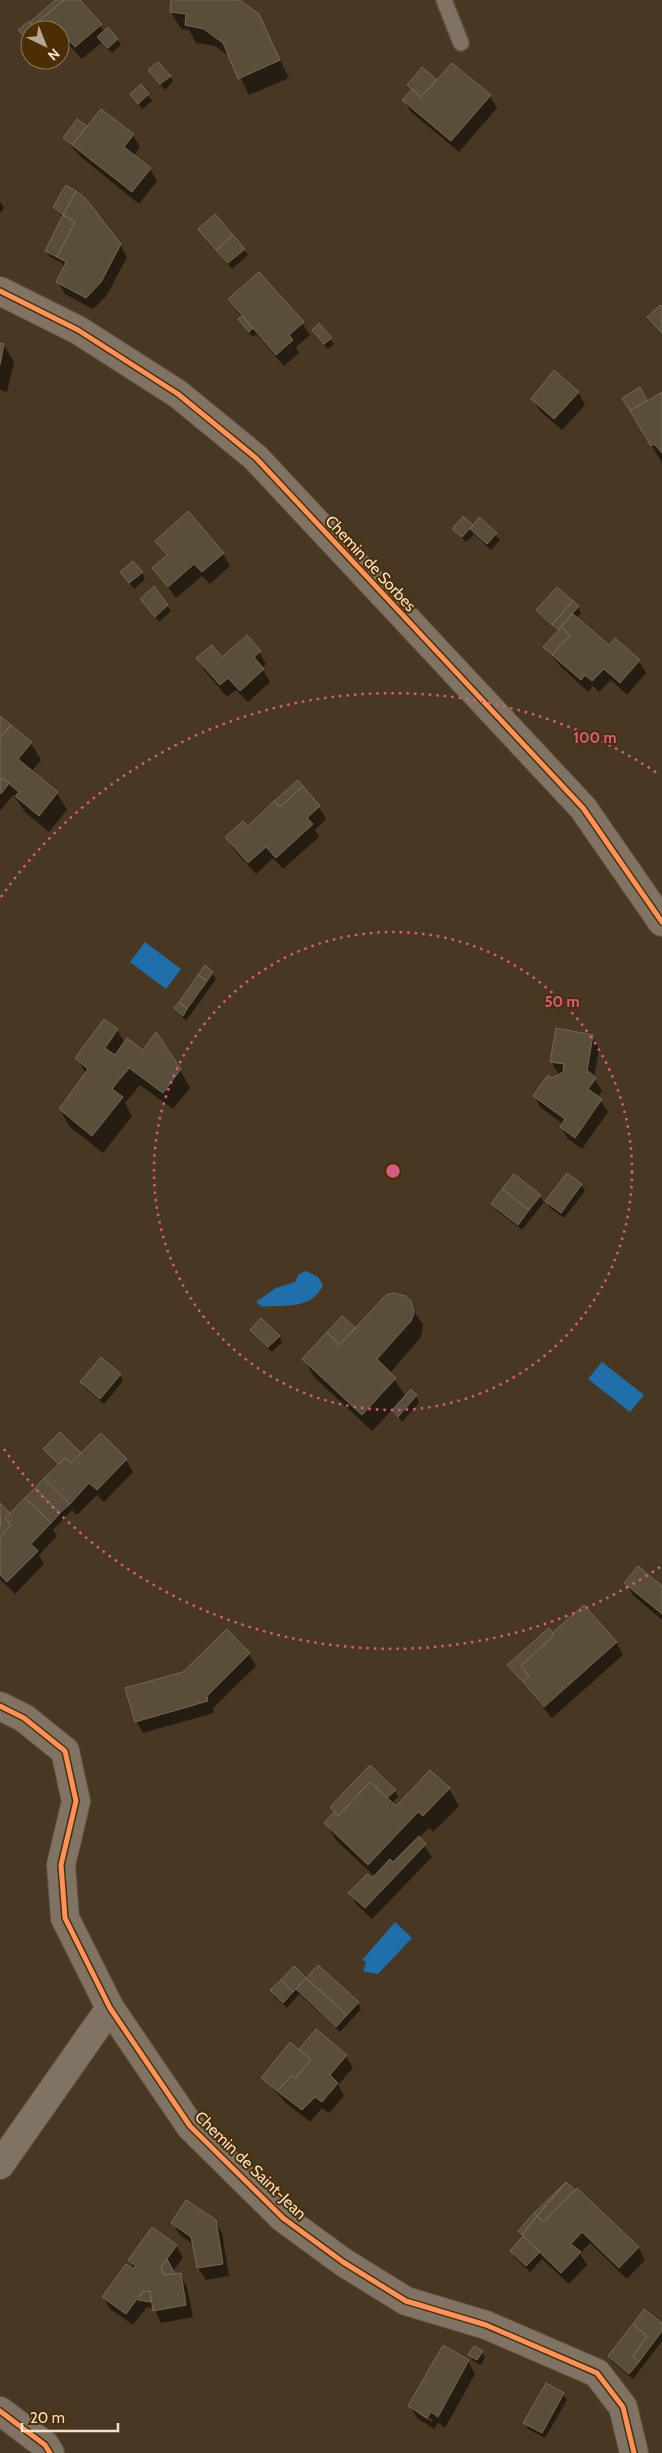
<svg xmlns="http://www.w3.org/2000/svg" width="662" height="2453" viewBox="0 0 662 2453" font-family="Cabin,sans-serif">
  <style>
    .water { fill: #206faa }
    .shadow { fill: #0007; fill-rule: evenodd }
    .building { fill: #5a4e3a; stroke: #746856 }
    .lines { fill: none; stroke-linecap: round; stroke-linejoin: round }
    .lane-casing { stroke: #605242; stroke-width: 18 }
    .street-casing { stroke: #605242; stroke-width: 30 }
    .secondary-casing { stroke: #605242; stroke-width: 30 }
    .lane { stroke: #807363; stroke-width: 15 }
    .street { stroke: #807363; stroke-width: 28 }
    .secondary { stroke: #807363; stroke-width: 28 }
    .cycleway-casing { stroke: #4c2e06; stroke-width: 8 }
    .cycleway { stroke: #f8935d; stroke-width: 5 }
    .ring { fill: none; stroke: #d45e83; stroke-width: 2.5; stroke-dasharray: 2.5 5 }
    .labels { text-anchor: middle; stroke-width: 4; stroke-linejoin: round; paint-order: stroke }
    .street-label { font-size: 16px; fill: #f5e1ce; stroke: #4c2e06 }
    .centre { fill: #d45e83; stroke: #4c2e06; stroke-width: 2.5 }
    .ring-label { font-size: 15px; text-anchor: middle; font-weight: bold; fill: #d45e83; stroke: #4c2e06; stroke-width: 4; stroke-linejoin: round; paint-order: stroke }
  </style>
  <rect width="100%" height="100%" fill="#483722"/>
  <path class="water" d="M145 942 181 969 166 989 130 962Z
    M306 1271 318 1277 323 1285C311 1311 284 1304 262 1307L256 1302 276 1288 295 1282 299 1274Z
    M602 1362 644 1395 630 1412 588 1379Z
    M395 1922 412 1938 378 1974 363 1971 366 1962 362 1960Z"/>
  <path class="shadow" d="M57 0H78L105 32 117 39 121 45 112 53 102 42 82 59 69 45 60 53V30H30V46L20 31 33 28Z
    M173 0H237L258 15 289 78 249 95 231 58 215 46 196 43 189 30 181 29 171 12Z
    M150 71 170 76 173 82 165 90Z
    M437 81 490 96 497 108 459 152 411 112 404 100 412 91 409 85Z
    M141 86 152 101 142 109 131 94Z
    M101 110 133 135 140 147 134 156 150 169 157 181 139 204 81 157 64 138 86 127 87 129Z
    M0 201 4 208 0 213Z
    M54 208 120 244 127 257 107 295 93 309 65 294 58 282 64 268 62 263 50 257 46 251 63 218Z
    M200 230 244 249 248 255 232 269Z
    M229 300 302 323 310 335 296 347 299 353 284 366 256 334 253 337 243 325 239 319 241 317Z
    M313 330 330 338 334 344 328 349Z
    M0 344 4 345 14 362 7 392 0 390Z
    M639 389 647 403 662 394V463L623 398Z
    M578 392 585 405 562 430 540 411 533 399Z
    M463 518 473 527 480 519 500 540 491 550 474 534 466 542 454 529Z
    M157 541 223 554 230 566 210 584 202 576 176 598 154 568 167 557Z
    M121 573H142L145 579 134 589Z
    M141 599 167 605 171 611 159 622Z
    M578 607 581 613 576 619 609 647 639 661 646 673 627 695 611 680 599 692 593 686 588 692 561 667 545 648 558 632 538 610Z
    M259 652 266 664 262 668 270 682 248 702 236 690 227 697 205 671 198 659H222Z
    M0 718 31 743 41 760 31 772 57 793 67 810 49 832 26 813 13 795 0 811Z
    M319 807 326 819 315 830 319 837 283 869 273 858 256 874 234 850 227 838 248 827Z
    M212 973 216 979 186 1021 175 1008Z
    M117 1030 125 1043 180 1070 190 1088 173 1109 140 1085 125 1103 132 1116 103 1153 70 1127 60 1110 86 1074 77 1058Z
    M592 1036 599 1049 594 1078 602 1091 598 1097 608 1112 582 1149 568 1139 561 1127 563 1124 541 1108 534 1096 559 1075 551 1061Z
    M568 1174 581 1185 585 1191 564 1218 550 1208 547 1202Z
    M540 1196 544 1202 522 1230 496 1210 492 1204Z
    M405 1297 423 1325 421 1337 390 1373 406 1397 416 1396 419 1402 402 1422 393 1409 372 1431 314 1377 304 1359 356 1330Z
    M252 1330 279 1336 282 1342 272 1352Z
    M120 1375 123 1381 104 1404 85 1388 81 1382Z
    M45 1449 126 1460 133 1472 104 1502 97 1495 77 1515 72 1510 53 1530 57 1536 39 1555 44 1564 15 1594 0 1579V1504L10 1515 58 1466Z
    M626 1583 662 1588V1620L633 1595Z
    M552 1635 616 1642 623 1655 552 1718 508 1665Z
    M249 1654 256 1666 213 1708 214 1713 143 1733 136 1721 184 1673Z
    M449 1789 459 1806 433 1832 429 1828 419 1838 432 1857 372 1919 357 1905 350 1893 375 1877 336 1840 326 1823 335 1813 332 1807 395 1791 398 1797 391 1804 396 1808Z
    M294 1968 306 1979 358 2003 361 2009 340 2032 299 1994 287 2008 275 1997 272 1991Z
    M300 2049 346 2056 353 2068 338 2085 344 2096 329 2113 322 2108 310 2122 286 2103 263 2078 304 2055Z
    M574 2191 638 2247 645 2260 627 2279 590 2243 580 2254 587 2265 569 2284 542 2259 530 2272 514 2257 511 2251 523 2238 519 2231Z
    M215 2221 222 2233 229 2276 206 2280 198 2268 194 2245 180 2235 173 2223Z
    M176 2245 183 2258 172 2272 174 2275 180 2274 187 2287 193 2317 161 2323 154 2308 147 2307 133 2325 110 2309 103 2297 135 2269 130 2260Z
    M662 2324V2341L633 2379 613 2362 609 2356Z
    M482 2352 485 2358 481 2365 473 2361 470 2355Z
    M468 2361 475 2374 445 2428 438 2423 434 2429 417 2418 410 2406ZM418 2411 433 2420 432 2422 418 2414Z
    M546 2385 563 2394 567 2400 545 2438 528 2429 525 2423Z"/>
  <path class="building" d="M55 0H64L33 26 30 22Z
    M64 0H80L102 24 75 47 62 33 60 35V30H30V43L18 30 29 21 33 26Z
    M171 0H239L259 14 280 60 238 79 223 43 204 29 185 25 186 14 170 12Z
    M108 27 118 39 108 48 97 37Z
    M158 62 171 76 160 84 148 70Z
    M452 63 491 95 451 141 402 100 412 89 421 97Z
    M422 67 437 80 421 97 407 85Z
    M141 84 149 94 138 104 130 94Z
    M101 109 134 134 124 147 151 168 132 192 72 145Z
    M77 119 87 126 72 145 63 138Z
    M66 185 76 191 63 215 53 207Z
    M76 191 86 199 121 244 101 282 86 298 56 282 66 262 57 257 75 222 63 215Z
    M215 214 233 235 216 250 198 229Z
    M63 215 75 222 57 257 45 251Z
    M233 235 245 249 228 263 216 250Z
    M259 272 304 322 289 335 293 340 276 355 228 299Z
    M660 305 662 307V333L647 317Z
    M242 315 253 328 249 332 238 319Z
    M319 323 332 338 324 344 312 330Z
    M0 343 4 344 0 365Z
    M554 370 579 392 554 419 531 399Z
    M640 387 647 400 630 411 622 398Z
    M662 392V453L654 444 651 446 630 411Z
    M188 511 224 553 202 572 194 564 168 587 152 568 167 555 155 541Z
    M463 516 473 525 462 537 452 529Z
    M479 517 497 533 487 544 470 529Z
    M133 561 143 572 129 583 120 572Z
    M154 586 168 605 155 617 140 599Z
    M557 587 573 601 552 625 536 610Z
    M573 601 579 606 558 630 552 625Z
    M572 613 609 645 615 638 640 660 620 683 604 669 592 681 585 675 581 680 552 655 570 635 561 627Z
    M561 627 570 635 552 655 543 647Z
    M247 635 261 651 254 657 264 669 240 691 228 678 220 685 196 658 212 645 222 657Z
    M0 716 11 725 0 738Z
    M11 725 32 742 18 759 58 792 39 816 15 796 19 792 2 778 0 781V738Z
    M2 778 9 783 1 794 0 781Z
    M298 780 303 786 280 807 274 801Z
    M303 786 320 806 307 818 313 824 276 858 266 847 248 863 225 837 243 821 248 826 274 801 280 807Z
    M205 965 213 972 207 981 198 975Z
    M198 975 207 981 187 1009 179 1002Z
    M179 1002 187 1009 183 1016 174 1008Z
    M104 1019 118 1029 105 1048 115 1055 127 1038 143 1050 156 1032 181 1069 163 1093 129 1068 112 1089 123 1097 92 1136 59 1109 88 1069 75 1058Z
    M556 1028 593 1035 587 1070 596 1078 588 1089 602 1099 575 1138 560 1127 565 1119 533 1096 548 1075 552 1078 563 1072 564 1064 550 1062Z
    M567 1173 582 1184 561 1213 545 1201Z
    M514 1174 541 1195 529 1210 502 1189Z
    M502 1189 529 1210 518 1225 491 1204Z
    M393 1293 406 1296 411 1301 414 1313 411 1321 377 1359 396 1378 362 1415 302 1359 327 1332 339 1345 386 1295Z
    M342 1316 356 1328 339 1345 327 1332Z
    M261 1318 280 1336 268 1347 250 1330Z
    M101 1357 121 1374 100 1399 80 1382Z
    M411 1389 417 1395 398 1417 392 1410Z
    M60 1432 81 1453 71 1463 65 1458 58 1464 43 1449Z
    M101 1433 127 1459 97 1490 89 1483 70 1504 44 1478 65 1458 71 1463Z
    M44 1478 70 1504 60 1513 35 1488Z
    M35 1488 60 1513 51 1523 25 1498Z
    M25 1498 51 1523 31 1544 38 1551 7 1582 0 1575V1537L11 1525 5 1518Z
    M0 1503 10 1513 5 1518 11 1525 1 1536Z
    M638 1566 662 1586V1614L624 1583Z
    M584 1605 617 1642 544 1707 523 1682 529 1676 521 1666 554 1635 552 1633Z
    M549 1628 554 1635 521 1666 529 1676 523 1682 507 1665Z
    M227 1629 250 1653 207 1696 208 1701 135 1722 125 1688 183 1672Z
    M370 1765 396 1790 387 1798 370 1782 338 1816 330 1807Z
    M430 1770 450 1788 423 1816 418 1812 368 1865 324 1823 334 1812 338 1816 370 1782 396 1806Z
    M419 1836 426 1844 365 1908 348 1893 367 1874 372 1878 390 1859 393 1862Z
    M318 1965 359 2002 347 2015 306 1978Z
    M294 1966 306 1978 293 1992 281 1980Z
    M306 1978 347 2015 336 2027 296 1989Z
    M281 1980 293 1992 283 2003 270 1990Z
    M316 2029 347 2055 330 2075 338 2083 322 2102 315 2097 302 2110 277 2091 292 2075 295 2078 311 2060 299 2049Z
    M290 2042 311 2060 295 2078 292 2075 277 2091 261 2078Z
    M566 2182 575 2190 544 2222 537 2216Z
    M566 2182 537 2216 534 2213Z
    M577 2188 639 2247 619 2268 582 2232 571 2244 581 2252 561 2273 522 2235 537 2216 544 2222Z
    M186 2200 216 2220 223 2264 197 2268 191 2237 171 2223Z
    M534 2213 537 2216 522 2235 518 2231Z
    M152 2227 177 2245 161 2267 164 2275 181 2273 186 2305 153 2311 150 2291 142 2292 126 2314 102 2297 126 2264 133 2269 136 2266 128 2260Z
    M523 2236 540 2252 526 2266 510 2251Z
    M167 2259 175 2274 164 2275 161 2267Z
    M150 2291 151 2302 138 2300 142 2292Z
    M644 2309 662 2323V2331L639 2362 633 2356 647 2336 633 2324Z
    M633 2324 647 2336 633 2356 639 2362 629 2374 608 2356Z
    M443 2345 469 2360 438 2417 431 2412 427 2418 408 2406Z
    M474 2346 483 2351 477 2360 468 2355Z
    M546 2383 564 2393 542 2433 523 2423Z"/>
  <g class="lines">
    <defs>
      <path id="lane" d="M444 0 461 43"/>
      <path id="street" d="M0 1706 24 1718 65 1751 76 1801 61 1865 65 1918 110 2008 190 2126 283 2218 343 2262 406 2301 486 2325 597 2373 623 2407 634 2453
        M0 2165 110 2008
        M0 2411 45 2445 50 2453"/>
      <path id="secondary" d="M0 291 78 330 178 394 256 458 583 808 662 922"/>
    </defs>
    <use href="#lane" class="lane-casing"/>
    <use href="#street" class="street-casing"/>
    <use href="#secondary" class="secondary-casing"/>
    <use href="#lane" class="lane"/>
    <use href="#street" class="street"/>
    <use href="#secondary" class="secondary"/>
    <defs>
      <path id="cycleway" d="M0 291 78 330 178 394 256 458 583 808 662 922
        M0 1706 24 1718 65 1751 76 1801 61 1865 65 1918 110 2008 190 2126 283 2218 343 2262 406 2301 486 2325 597 2373 623 2407 634 2453
        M0 2411 45 2445 50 2453"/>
    </defs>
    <use href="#cycleway" class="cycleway-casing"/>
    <use href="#cycleway" class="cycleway"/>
  </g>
  <g class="ring">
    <circle cx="393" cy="1171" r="239"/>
    <path d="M660 1567A478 478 0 0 1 1 1445M1 897A478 478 0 0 1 660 775"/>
  </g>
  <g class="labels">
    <g class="street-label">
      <text transform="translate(371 563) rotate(47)" y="6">Chemin de Sorbes</text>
      <text transform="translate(251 2165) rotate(44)" y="6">Chemin de Saint-Jean</text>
    </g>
  </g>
  <circle cx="393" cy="1171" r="8" class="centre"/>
  <g class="ring-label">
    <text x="595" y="743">100 m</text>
    <text x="562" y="1007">50 m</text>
  </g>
  <g transform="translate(45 45) rotate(137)"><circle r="24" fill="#4c2e06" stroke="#907656"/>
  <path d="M0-4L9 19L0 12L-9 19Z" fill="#b8a692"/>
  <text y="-8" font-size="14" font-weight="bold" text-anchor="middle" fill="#f5e1ce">N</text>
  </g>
  <path d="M22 2423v8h96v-8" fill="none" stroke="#f5e1ce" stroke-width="2.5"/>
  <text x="30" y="2423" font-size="15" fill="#f5e1ce" stroke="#4c2e06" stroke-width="4" paint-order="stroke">20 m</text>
</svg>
